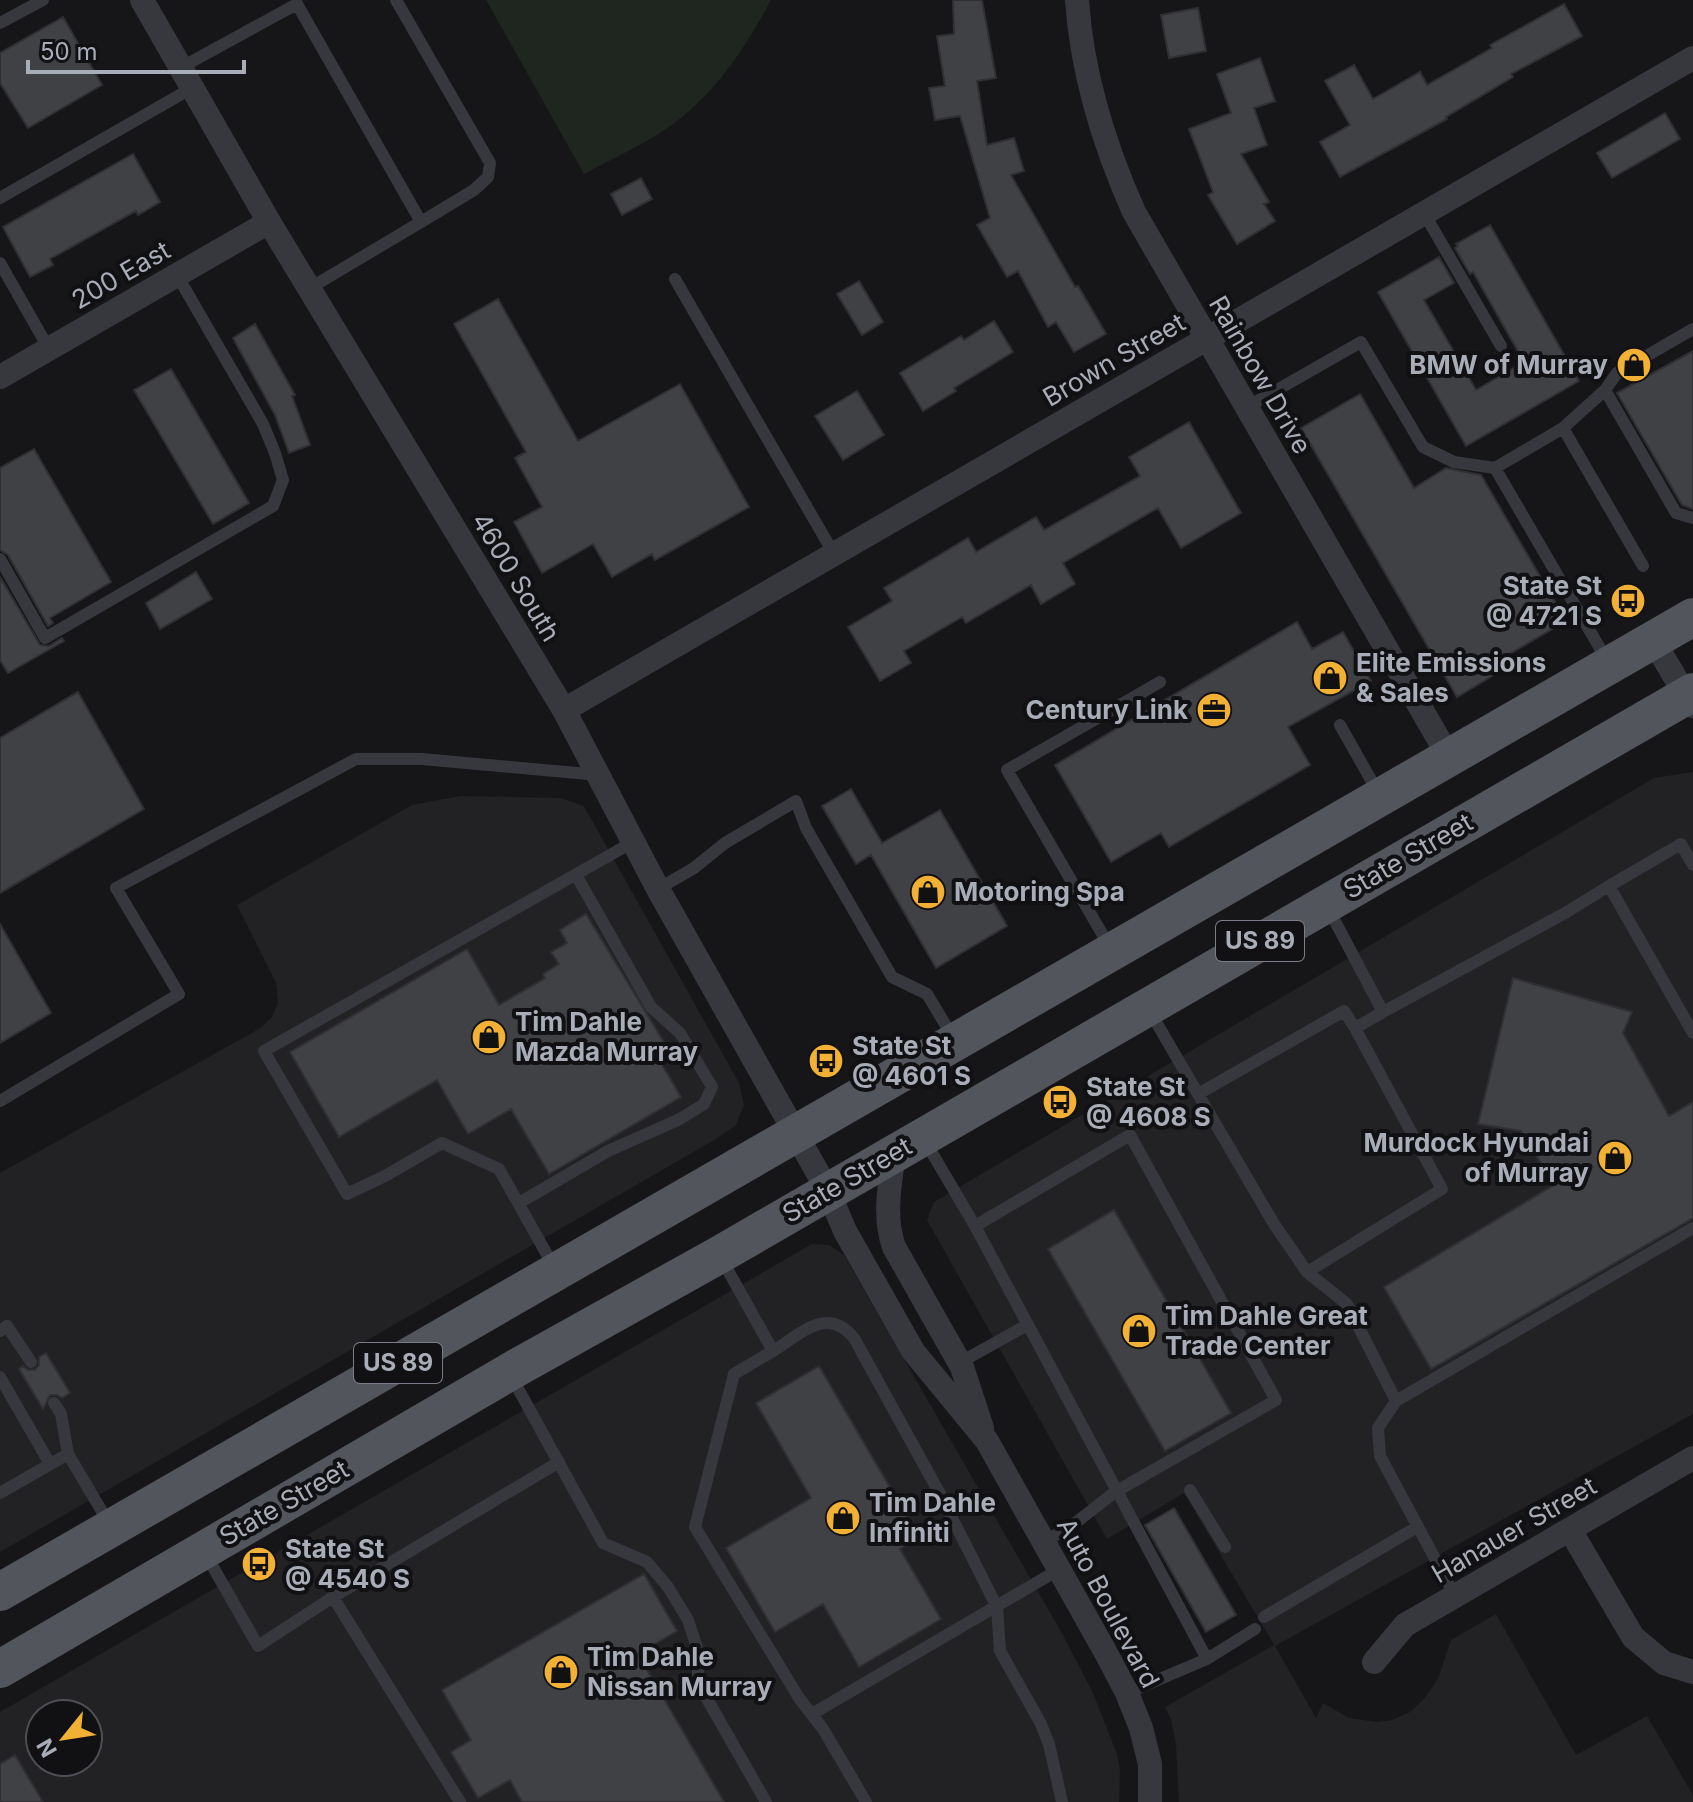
<svg xmlns="http://www.w3.org/2000/svg" width="1693" height="1802" viewBox="0 0 1693 1802" font-family="Inter,sans-serif">
  <style>
    .built { fill: #222225; fill-rule: evenodd }
    .green { fill: #1e261f }
    .building { fill: #404145; stroke: #303034; stroke-width: 2 }
    .lines { fill: none; stroke-linecap: round; stroke-linejoin: round }
    .lane { stroke: #37383d; stroke-width: 12 }
    .street { stroke: #37383d; stroke-width: 24 }
    .primary { stroke: #53555c; stroke-width: 38 }
    .labels { text-anchor: middle; stroke-width: 8; stroke-linejoin: round; paint-order: stroke }
    .shield { fill: #111113; stroke: #7b7e86; stroke-width: 2 }
    .shield-label { font-size: 24px; font-weight: bold; fill: #a8adb8 }
    .street-label { font-size: 26px; fill: #a8adb8; stroke: #111113 }
    .poi-label { font-size: 26px; font-weight: bold; fill: #a8adb8; stroke: #111113; text-anchor: start }
  </style>
  <rect width="100%" height="100%" fill="#161618"/>
  <path class="built" d="M1693 772V1414L1275 1646 1316 1718 1323 1703 1349 1718 1377 1722 1392 1720 1410 1712 1424 1699 1438 1679 1451 1640 1496 1614 1576 1755 1647 1716 1693 1795V1802H1179L1176 1745 1171 1719 1165 1707 1274 1645 1184 1493 1107 1539 927 1220 934 1202 1654 778Z
    M461 796 561 798 584 806 739 1083 744 1105 736 1125 716 1139 0 1552V1173L259 1029 272 1017 278 1003 276 983 237 905 412 805Z
    M812 1244 829 1245 844 1255 1063 1635 1093 1693 1117 1754 1120 1770 1119 1802H0V1712ZM40 1714H88V1762H40Z"/>
  <path class="green" d="M486 0H771C744 50 714 96 666 129 641 146 611 159 584 174Z"/>
  <path class="building" d="M953 0H982L996 78 977 81 987 145 1014 138 1024 171 1011 175 1075 287 1078 286 1106 334 1074 352 1056 322 1048 327 1018 271 1007 277 977 225 990 218 960 116 935 120 929 88 945 86 937 36 954 34Z
    M1564 4 1582 36 1511 74 1513 77 1446 117 1447 119 1340 177 1320 142 1350 125 1325 81 1354 65 1373 99 1420 72 1427 85 1492 48 1490 45Z
    M1198 8 1206 51 1169 58 1161 15Z
    M63 17 102 85 28 128 0 83V53Z
    M1260 58 1275 101 1254 108 1267 145 1241 154 1269 202 1264 204 1275 221 1237 244 1208 195 1213 192 1189 129 1231 113 1217 74Z
    M1665 113 1680 139 1612 178 1597 153Z
    M133 154 160 202 138 215 136 211 50 259 53 265 30 277 3 227Z
    M641 178 652 199 622 215 611 194Z
    M1490 225 1579 381 1466 446 1378 292 1439 257 1454 283 1424 300 1476 390 1524 362 1473 272 1470 274 1455 248 1458 246 1456 244Z
    M859 281 883 322 862 335 837 294Z
    M498 299 578 441 680 384 749 507 655 560 652 554 612 577 593 544 542 573 514 522 542 507 515 458 526 452 454 324Z
    M994 321 1013 352 954 388 956 391 923 411 900 373 961 336 964 340Z
    M255 324 295 395 292 396 310 445 289 453 275 415 233 338Z
    M1693 351V509L1682 505 1617 393Z
    M171 369 249 503 213 524 134 390Z
    M857 391 884 435 843 460 815 416Z
    M1360 394 1414 488 1446 468 1481 475 1566 621 1494 663 1499 672 1457 697 1301 428Z
    M1189 422 1241 513 1181 548 1158 508 1063 563 1075 584 1041 604 1031 585 966 623 962 617 904 651 911 663 880 681 848 627 892 601 884 588 968 538 976 552 1036 517 1044 530 1140 476 1129 457Z
    M34 449 111 582 50 618 53 623 48 626 8 555 0 550V468Z
    M196 572 212 599 160 629 146 603Z
    M0 577 40 645 49 646 62 638 64 641 8 673 0 660Z
    M1297 622 1312 649 1343 632 1371 681 1288 727 1310 765 1169 847 1161 833 1111 862 1055 765Z
    M78 692 144 809 0 893V738Z
    M851 789 882 843 940 810 1007 926 936 968 871 855 856 864 822 806Z
    M586 914 673 1057 661 1063 681 1097 549 1174 511 1109 468 1134 437 1080 339 1137 290 1052 467 949 499 1005 545 978 543 974 559 964 551 952 567 943 560 930Z
    M0 924 51 1013 0 1043Z
    M1513 978 1632 1012 1623 1033 1669 1116 1693 1102V1218L1431 1369 1384 1287 1554 1185 1521 1131 1478 1124Z
    M1114 1210 1231 1413 1165 1451 1048 1249Z
    M46 1353 70 1393 62 1398 57 1395H50L43 1409 19 1369 23 1366 28 1370H35L39 1365V1357Z
    M819 1366 919 1537 900 1549 941 1619 859 1667 823 1604 775 1632 726 1548 811 1498 756 1403Z
    M1174 1508 1236 1615 1206 1632 1145 1525Z
    M644 1574 677 1631 638 1654 724 1802H522L510 1780 478 1798 451 1752 471 1740 442 1690Z
    M15 1755 43 1802H0V1764Z"/>
  <g class="lines">
    <path class="lane" d="M396 0 490 163 488 177 474 190 421 222
      M0 23 43 0
      M180 68 297 4 421 222 310 288
      M0 198 192 88
      M1424 213 1501 346
      M0 263 49 349
      M675 279 834 554
      M1693 329 1617 373 1605 390 1676 513 1693 518
      M1247 407 1361 342 1423 447 1454 462 1495 468 1608 662
      M1563 428 1643 566
      M1495 468 1563 428 1605 390
      M0 559 45 638 273 506 283 480 275 453 263 424 177 275
      M1340 725 1379 794
      M1609 886 1681 844 1693 865
      M658 889 694 868 725 843 796 801 806 828 892 977 927 994 954 1039
      M1328 908 1383 1012 1355 1028
      M1111 949 1007 770 1160 682
      M1149 1010 1274 1224 1307 1272
      M1383 1012 1565 913 1609 886 1693 1033
      M1198 1094 1344 1011 1355 1028 1442 1189 1307 1272 1347 1304 1396 1401
      M0 1101 179 994 116 888 356 759H422L599 775
      M925 1141 975 1226 1207 1659 1127 1693
      M519 1203 608 1151 680 1119 704 1104 712 1087 680 1033 651 1007 576 875
      M975 1226 1130 1135 1276 1400 1115 1492 1074 1524 1044 1542
      M721 1258 773 1351 734 1374 695 1527 799 1698 823 1729 866 1802
      M554 1267 499 1169 442 1143 385 1176 347 1194 264 1051 633 842
      M0 1331 7 1326 31 1362
      M773 1351C801 1334 827 1305 854 1338L940 1494 997 1607 1000 1651 1040 1722 1049 1744 1062 1802
      M959 1363 1027 1325
      M510 1374 603 1543 647 1562 668 1587 688 1620 698 1651V1683L766 1802
      M0 1377 50 1464
      M54 1403 61 1414 68 1454
      M1190 1490 1225 1547
      M0 1493 68 1454 110 1525
      M205 1553 258 1646 333 1597 559 1462
      M1455 1596 1380 1456 1378 1428 1396 1401 1693 1228
      M333 1597 460 1802
      M1264 1617 1417 1527
      M1207 1659 1255 1629
      M812 1714 1060 1569"/>
    <path class="street" d="M142 0 269 222 564 710 658 889 828 1191 845 1231 913 1351 987 1441 1106 1653 1127 1693 1141 1728 1150 1764V1802
      M1077 0C1082 74 1104 145 1134 212L1449 757
      M0 377 269 222
      M1653 640 1692 706
      M564 710 1693 58
      M894 1153C890 1185 883 1216 894 1247L962 1367 982 1428
      M1570 1530 1633 1637 1664 1663 1693 1672
      M1374 1662 1405 1625 1693 1458"/>
    <path class="primary" d="M0 1592 1693 617
      M0 1669 518 1367 719 1255 1693 692"/>
  </g>
  <defs>
    <symbol id="shop-disc" viewBox="-11 -11 22 22"><circle r="9.5" fill="#f2b134" stroke="#111113"/><path d="M-5-2.5h2.3a2.7 3.5 0 0 1 5.4 0H5L5.5 6h-11ZM-1.5-2.5h3a1.5 2.3 0 0 0-3 0Z" fill="#111"/></symbol>
    <symbol id="bus-disc" viewBox="-11 -11 22 22"><circle r="9.5" fill="#f2b134" stroke="#111113"/><path d="M-5-6H5V4H4V6H2V4H-2V6H-4V4H-5ZM-3.5-4V0h7V-4ZM-3.5 1.2v1.5H-2V1.2ZM2 1.2v1.5H3.5V1.2Z" fill="#111"/></symbol>
    <symbol id="office-disc" viewBox="-11 -11 22 22"><circle r="9.5" fill="#f2b134" stroke="#111113"/><path d="M-6-3h4V-5.5h4V-3h4V5H-6ZM-1-4.5V-3h2v-1.5ZM-6 0V1H6V0Z" fill="#111"/></symbol>
  </defs>
  <g fill-rule="evenodd">
    <use href="#shop-disc" x="1614" y="345" width="40" height="40"/>
    <use href="#bus-disc" x="1608" y="581" width="40" height="40"/>
    <use href="#shop-disc" x="1310" y="658" width="40" height="40"/>
    <use href="#office-disc" x="1194" y="690" width="40" height="40"/>
    <use href="#shop-disc" x="908" y="872" width="40" height="40"/>
    <use href="#shop-disc" x="469" y="1017" width="40" height="40"/>
    <use href="#bus-disc" x="806" y="1041" width="40" height="40"/>
    <use href="#bus-disc" x="1040" y="1082" width="40" height="40"/>
    <use href="#shop-disc" x="1595" y="1138" width="40" height="40"/>
    <use href="#shop-disc" x="1119" y="1311" width="40" height="40"/>
    <use href="#shop-disc" x="823" y="1498" width="40" height="40"/>
    <use href="#bus-disc" x="239" y="1544" width="40" height="40"/>
    <use href="#shop-disc" x="541" y="1652" width="40" height="40"/>
  </g>
  <g class="labels">
    <g class="shield">
      <rect x="1216" y="921" width="88" height="40" rx="6"/>
      <rect x="354" y="1343" width="88" height="40" rx="6"/>
    </g>
    <g class="shield-label">
      <text x="1260" y="949">US 89</text>
      <text x="398" y="1371">US 89</text>
    </g>
    <g class="street-label">
      <text transform="translate(121 275) rotate(-30)" y="9">200 East</text>
      <text transform="translate(1114 360) rotate(-30)" y="9">Brown Street</text>
      <text transform="translate(1260 375) rotate(60)" y="9">Rainbow Drive</text>
      <text transform="translate(516 577) rotate(59)" y="9">4600 South</text>
      <text transform="translate(1408 856) rotate(-30)" y="9">State Street</text>
      <text transform="translate(847 1180) rotate(-30)" y="9">State Street</text>
      <text transform="translate(284 1503) rotate(-30)" y="9">State Street</text>
      <text transform="translate(1514 1530) rotate(-30)" y="9">Hanauer Street</text>
      <text transform="translate(1108 1603) rotate(62)" y="9">Auto Boulevard</text>
    </g>
    <g class="poi-label">
      <text x="1608" y="374" text-anchor="end">BMW of Murray</text>
      <text x="1602" y="595" text-anchor="end">State St<tspan x="1602" dy="30">@ 4721 S</tspan></text>
      <text x="1356" y="672">Elite Emissions<tspan x="1356" dy="30">&amp; Sales</tspan></text>
      <text x="1188" y="719" text-anchor="end">Century Link</text>
      <text x="954" y="901">Motoring Spa</text>
      <text x="515" y="1031">Tim Dahle<tspan x="515" dy="30">Mazda Murray</tspan></text>
      <text x="852" y="1055">State St<tspan x="852" dy="30">@ 4601 S</tspan></text>
      <text x="1086" y="1096">State St<tspan x="1086" dy="30">@ 4608 S</tspan></text>
      <text x="1589" y="1152" text-anchor="end">Murdock Hyundai<tspan x="1589" dy="30">of Murray</tspan></text>
      <text x="1165" y="1325">Tim Dahle Great<tspan x="1165" dy="30">Trade Center</tspan></text>
      <text x="869" y="1512">Tim Dahle<tspan x="869" dy="30">Infiniti</tspan></text>
      <text x="285" y="1558">State St<tspan x="285" dy="30">@ 4540 S</tspan></text>
      <text x="587" y="1666">Tim Dahle<tspan x="587" dy="30">Nissan Murray</tspan></text>
    </g>
  </g>
  <g transform="translate(64 1738) rotate(240)"><circle r="38" fill="#111113" stroke="#4d4f55" stroke-width="2"/>
  <path d="M0-6L14 30L0 20L-14 30Z" fill="#f2b134"/>
  <text y="-12" font-size="22" font-weight="bold" text-anchor="middle" fill="#a8adb8">N</text>
  </g>
  <path d="M28 60v12h216v-12" fill="none" stroke="#a8adb8" stroke-width="4"/>
  <text x="40" y="60" font-size="24" fill="#a8adb8" stroke="#111113" stroke-width="6" paint-order="stroke">50 m</text>
</svg>
